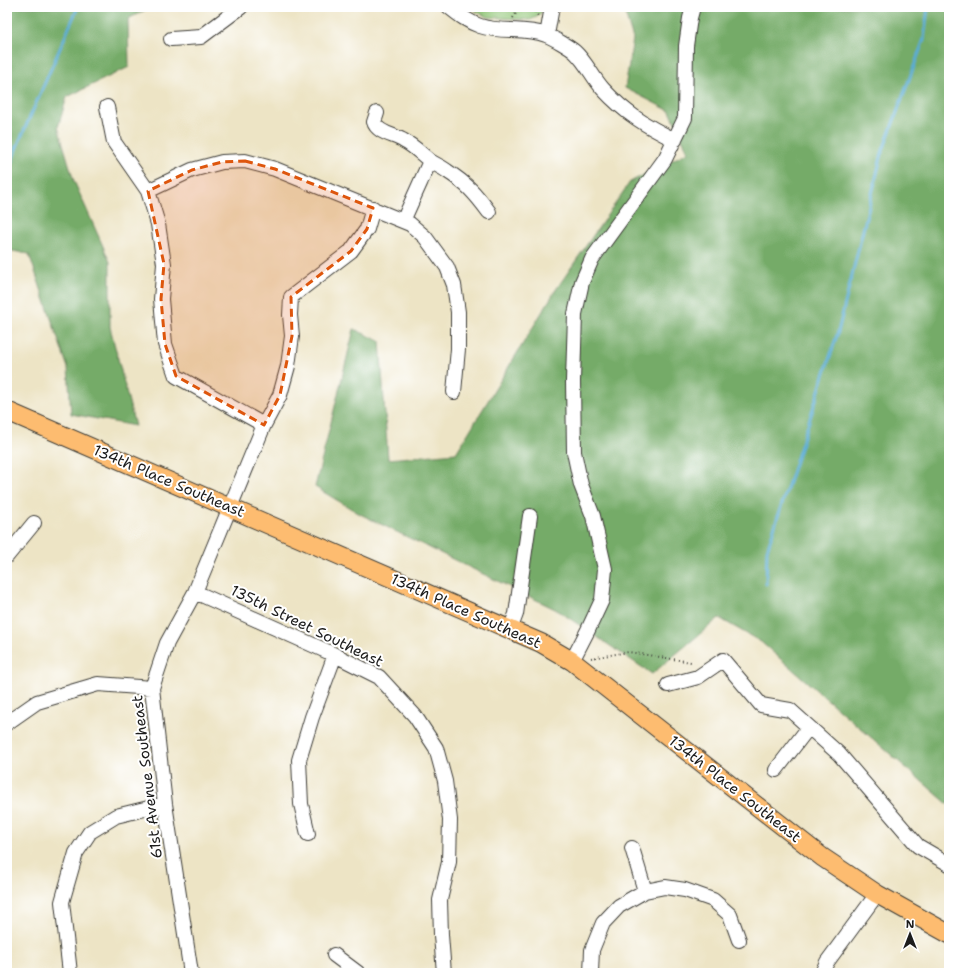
<svg xmlns="http://www.w3.org/2000/svg" width="956" height="980" viewBox="0 0 956 980" font-family="'Shantell Sans',sans-serif">
  <style>
    .green { fill: #91c677; stroke: #56714a }
    .forest { fill: #74ab68; stroke: #486442 }
    .lines { fill: none; stroke-linecap: round; stroke-linejoin: round }
    .stream { stroke: #5aacd5; stroke-width: 3 }
    .minor-casing { stroke: #3b3a35; stroke-width: 16 }
    .major-casing { stroke: #3b3a35; stroke-width: 20 }
    .path { stroke: #3b3a35; stroke-width: 2; stroke-dasharray: 1 3; stroke-linecap: butt }
    .minor { stroke: #fff; stroke-width: 14 }
    .major { stroke: #fdbc70; stroke-width: 18 }
    .marked { fill: #de560d; fill-opacity: 0.2; stroke: #de560d; stroke-width: 3; stroke-dasharray: 8 5; stroke-linejoin: round }
    .labels { text-anchor: middle; stroke-width: 4; stroke-linejoin: round; paint-order: stroke }
    .street-label { font-size: 15px; fill: #1c1c1c; stroke: #fff }
  </style>
  <rect width="100%" height="100%" fill="#fff"/>
  <filter id="ink" filterUnits="userSpaceOnUse"><feTurbulence type="fractalNoise" baseFrequency=".025" numOctaves="2"/><feDisplacementMap in="SourceGraphic" scale="8" xChannelSelector="R" yChannelSelector="G"/><feConvolveMatrix kernelMatrix="1 2 1 2 8 2 1 2 1" color-interpolation-filters="sRGB"/></filter>
  <filter id="wash" filterUnits="userSpaceOnUse"><feTurbulence type="fractalNoise" baseFrequency=".012" numOctaves="4" result="noise"/><feDisplacementMap in="SourceGraphic" scale="16" xChannelSelector="R" yChannelSelector="G"/><feGaussianBlur stdDeviation="0.9" result="paint"/><feColorMatrix in="noise" values="0 0 0 0 0 0 0 0 0 0 0 0 0 0 0 0 0 1.4 0 .05"/><feComposite in="paint" operator="in"/></filter>
  <g filter="url(#wash)">
    <rect width="100%" height="100%" fill="#ede4c5"/>
    <path class="green" d="M483 7H542L541 13 537 17 530 20 488 17 475 11Z"/>
    <path class="forest" d="M7 7H151L128 19 129 67 67 97 58 127 74 181 110 262V327L135 426 71 414 68 368 29 254 7 250Z
      M623 7H949V805L761 642 719 618 652 674 557 610 360 514 315 487 354 329 380 341 388 459 456 453 555 291 630 182 688 152 670 111 625 88 633 39Z"/>
    <g class="lines">
      <path class="stream" d="M7 175 16 149 78 7
        M766 584 767 550 838 332 882 153 924 39 928 7"/>
    </g>
  </g>
  <g filter="url(#ink)">
    <g class="lines">
      <defs>
        <path id="minor" d="M449 7C459 15 468 22 480 26 501 33 525 27 546 35 552 37 571 48 575 52 586 62 593 78 603 89 625 113 646 126 675 140
          M547 35 552 7
          M171 39 201 37 241 7
          M107 107 114 142 148 191 158 224 164 264 161 299 165 344 176 376 264 425
          M377 113 374 122C377 133 395 135 404 141 414 146 420 153 429 160 434 164 442 167 447 171 467 184 475 193 489 212
          M148 191 192 170 222 162 245 161 275 169 410 224 425 237 447 267 454 285 458 312V349L454 392
          M403 221 430 161
          M7 556 34 523
          M195 592 335 655 379 677 415 716 436 748 445 781 450 820 449 862 440 900 441 935 444 973
          M510 630 516 614 530 516
          M572 661 588 630 602 600 605 569 593 516 581 485 574 452 573 381 575 314 582 282 592 259 665 159 685 118 686 46 690 18 693 7
          M668 685 698 677 723 660 761 705 790 710 839 754 918 846 949 864
          M7 723 37 702 98 684 152 688
          M776 770 809 727
          M308 834 301 804 299 760 312 717 335 655
          M632 848 645 891
          M334 955 358 973
          M70 973 62 902 76 853 90 832 116 816 165 804
          M191 973 165 804 152 688 167 643 195 592 264 425 280 395 288 366 292 336 290 315 291 297 351 251 367 229 373 208
          M591 973 592 950 603 923 619 906 645 891 665 887 685 890 713 900 730 915 739 940
          M822 973 827 962 877 894"/>
        <path id="major" d="M7 411 541 643 572 661 822 857 877 894 949 934"/>
      </defs>
      <use href="#minor" class="minor-casing"/>
      <use href="#major" class="major-casing"/>
      <path class="path" d="M517 7 521 10 533 7
        M533 8 538 16
        M513 18 519 9
        M591 658 629 652 691 662"/>
      <use href="#minor" class="minor"/>
      <use href="#major" class="major"/>
    </g>
  </g>
  <path class="marked" d="M245 161 275 169 373 208 367 229 351 251 291 297 292 336 280 395 264 425 176 376 165 344 161 299 164 264 148 191 192 170 222 162Z"/>
  <g class="labels">
    <g class="street-label">
      <text transform="translate(169 481) rotate(23)" y="5">134th Place Southeast</text>
      <text transform="translate(466 611) rotate(24)" y="5">134th Place Southeast</text>
      <text transform="translate(307 626) rotate(26)" y="5">135th Street Southeast</text>
      <text transform="translate(147 777) rotate(-97)" y="5">61st Avenue Southeast</text>
      <text transform="translate(735 789) rotate(38)" y="5">134th Place Southeast</text>
    </g>
  </g>
  <rect width="956" height="980" fill="none" stroke="#fff" stroke-width="24"/>
  <g transform="translate(910 934)" stroke="#ffffff" stroke-width="3" paint-order="stroke">
  <path d="M0-3L7 15L0 10L-7 15Z" fill="#1c1c1c"/>
  <text y="-6" font-size="11" font-weight="bold" text-anchor="middle" fill="#1c1c1c">N</text>
  </g>
</svg>
